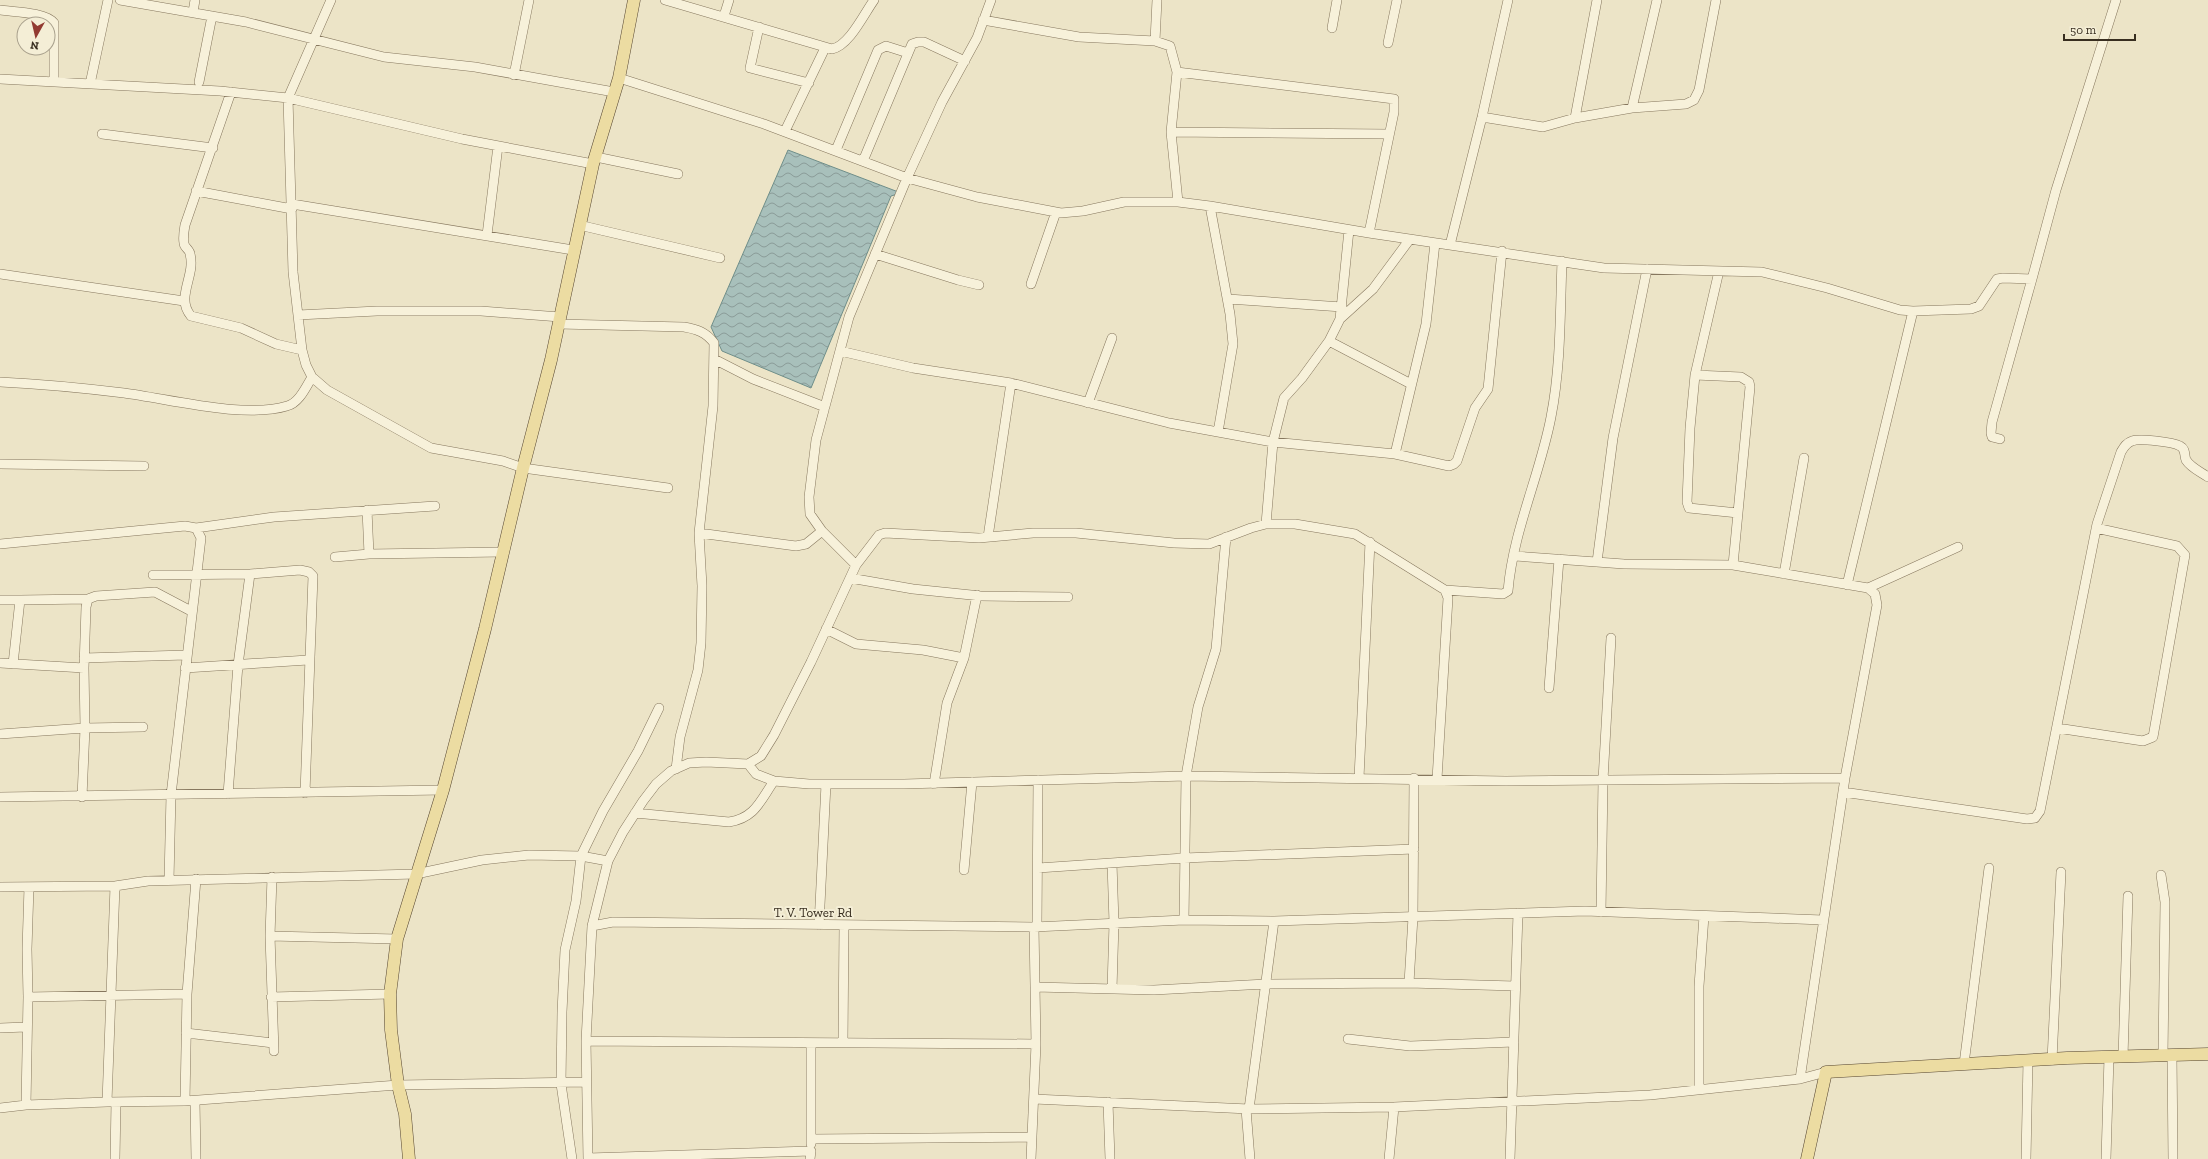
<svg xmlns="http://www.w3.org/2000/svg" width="2208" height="1159" viewBox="0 0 2208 1159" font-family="'Zilla Slab',serif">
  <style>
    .water { fill: url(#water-waves); stroke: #6f8e89 }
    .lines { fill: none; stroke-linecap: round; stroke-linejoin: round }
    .minor-casing { stroke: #86775e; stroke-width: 10 }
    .major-casing { stroke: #554531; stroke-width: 13 }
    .minor { stroke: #f7f1da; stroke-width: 9 }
    .major { stroke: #ecdca2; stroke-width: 12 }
    .labels { text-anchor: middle; stroke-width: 4; stroke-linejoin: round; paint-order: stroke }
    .street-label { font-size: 13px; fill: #382e20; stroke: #f4eed6 }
  </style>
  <defs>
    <pattern id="water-waves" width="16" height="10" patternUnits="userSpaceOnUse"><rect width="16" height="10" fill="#a8c0bb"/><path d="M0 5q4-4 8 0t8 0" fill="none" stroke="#8a9c98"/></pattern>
  </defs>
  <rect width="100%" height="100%" fill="#ece4c7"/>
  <path class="water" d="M788 150 901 193 891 196 811 388 722 351 711 327Z"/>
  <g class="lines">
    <defs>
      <path id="minor" d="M120 0 246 22 384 57 475 67 614 92
        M331 0 288 98 293 272 302 350 306 365 312 377 327 390 431 448 503 461 523 468 668 488
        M665 0 832 49C849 46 864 14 874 0
        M0 10C13 12 46 12 54 23V82
        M193 12 195 0
        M724 16 729 0
        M983 20 1079 37 1155 41 1170 46 1177 72 1171 132 1178 202
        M759 27 750 68 809 83
        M1332 28 1337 0
        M1155 41 1157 0
        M1388 43 1397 0
        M1177 72 1394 99V112L1369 233
        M514 75 529 0
        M619 78 764 124 907 178 977 197 1061 213 1083 211 1124 202H1178L1210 206 1369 233 1604 268 1762 272 1827 288 1900 310 1913 311 1847 585
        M0 79 220 91 288 98 462 139 593 164
        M199 82 212 16
        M90 84 108 0
        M231 92 185 225C184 231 182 241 185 246 186 248 190 251 190 254 196 276 175 297 191 316L241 328 276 344 302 350
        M1632 108 1657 0
        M1482 117 1543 127 1575 118 1632 108 1686 104 1694 100 1699 90 1716 0
        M1575 118 1597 0
        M785 131 825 48
        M1171 132 1389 134
        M102 134 213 148
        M836 150 878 50 886 46 908 53
        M596 157 678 174
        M863 161 912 44 918 42H924L965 61
        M196 191 292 209
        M292 204 573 250
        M1210 206 1230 314 1233 344 1218 432
        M579 225 720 258
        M487 235 498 146
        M1450 245 1482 117 1508 0
        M875 254 958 280 979 285
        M1719 271 1695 375 1690 428 1687 502 1689 508 1738 513
        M0 274 184 301
        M1031 284 1056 212
        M1228 299 1342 307
        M1913 311 1971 309 1979 306 1997 279 2003 278 2032 279 2056 190 2116 0
        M298 315 377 311H481L560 317
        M1340 319 1373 289 1410 239
        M559 324 684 327C696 329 706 332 714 343L713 406 699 533 702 586 701 643 698 670 680 737 676 769
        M1329 341 1411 384
        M840 351 913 368 1011 383 1169 423 1218 432 1273 442 1395 454 1426 324 1435 243
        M714 359 753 379 825 407
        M1695 375 1741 377 1749 382 1750 387 1733 565 1868 588 1875 594 1877 605 1845 778 1800 1079
        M0 382C41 384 83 388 124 393 170 399 244 419 287 406 299 403 306 387 312 377
        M1088 403 1112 338
        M2000 439 1992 437 1991 433 1992 422 2032 279
        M1395 454 1449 466 1454 464 1457 461 1475 408 1488 389 1502 251
        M0 464 144 466
        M367 510 369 554 502 552
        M1266 524 1273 442 1284 398 1302 378 1329 341 1340 319 1349 230
        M196 528 274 517 435 506
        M699 533 796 546 806 544 822 531
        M988 537 1011 383
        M0 544 185 526 196 528 201 538 171 795 169 880
        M1515 556 1624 564 1733 565
        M335 557 369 554
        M1597 562 1613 438 1647 269
        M856 565 822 531 810 514 809 497 816 440 849 317 907 178 942 102 977 38 991 0
        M1784 574 1804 458
        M153 575 250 574 300 570 309 572 313 576 305 793
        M850 578 913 589 981 596 1068 597
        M1868 588 1958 547
        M0 600H20L13 664
        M20 600 88 599
        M826 629 856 644 923 650 964 658
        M84 658 186 655
        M0 663 84 668 86 607 88 599 96 596 155 592 191 611
        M185 668 308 660
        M1549 688 1559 559
        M2057 728 2143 741 2153 737 2185 555 2177 546 2096 528
        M0 734 85 728 143 727
        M748 764 756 774 774 781 809 784H904L1186 776 1506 781 1845 778
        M1359 778 1370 542
        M1437 779 1448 598 1445 590
        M934 784 947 703 964 658 977 595
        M1843 792 2027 819 2035 818 2040 811 2097 524 2121 452C2124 447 2126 443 2132 441 2139 438 2173 442 2180 446 2186 449 2184 455 2186 460 2191 468 2201 472 2208 477
        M228 794 238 665 250 574
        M0 797 443 790
        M82 797 85 728 84 668
        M635 813 729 822C755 818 760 801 774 781
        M1112 863 1114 923 1112 989
        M1038 868 1184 858 1414 849
        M964 870 972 782
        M2161 875 2165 902 2163 1056
        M272 877 270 936 274 1051
        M0 887 115 886 148 881 416 874 482 860 529 855 581 856 608 861
        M1601 912 1603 780 1611 638
        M1184 920 1186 776 1198 707 1216 649 1226 537
        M1274 921 1249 1109 1394 1107 1650 1095 1800 1079 1826 1072
        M819 925 826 784
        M592 926 613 922 1034 927 1184 920 1274 921 1585 911 1823 920
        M1037 926 1038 780
        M270 936 397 939
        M1409 983 1413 917 1414 778
        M1035 987 1154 990 1266 984 1409 983 1515 986
        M28 997 27 949 29 887
        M271 997 390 994
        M0 1028 26 1027
        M186 1033 273 1043
        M1348 1039 1410 1046 1514 1042
        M586 1041 1036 1044
        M843 1043 844 925
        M2172 1055 2173 1159
        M2123 1057 2128 896
        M2052 1060 2061 872
        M1964 1064 1989 868
        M1699 1089V986L1704 916
        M1034 1099 1249 1109
        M185 1101 187 994 196 879
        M195 1101 196 1159
        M107 1102 115 886
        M1108 1102 1110 1159
        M26 1105 28 997 187 994
        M0 1108 26 1105 107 1102 185 1101 398 1085 586 1082
        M1246 1109 1250 1159
        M811 1139 1032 1137
        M811 1144V1043
        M588 1158 811 1151 810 1159
        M115 1159 116 1102
        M572 1159 561 1084 562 1012 565 950 576 901 581 856 603 811 638 751 659 708
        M588 1159 586 1041 592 926 608 861 623 832 643 801 656 784 671 771 689 763 706 762 748 764 761 756 774 735 811 662 856 565 879 535 885 533 979 538 1033 533H1076L1174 543 1209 544 1251 528 1266 524H1295L1355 534 1445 590 1503 594 1508 591C1513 531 1540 475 1551 417 1561 366 1560 313 1562 261
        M1031 1159 1036 1044 1034 927
        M1389 1159 1394 1107
        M1510 1159 1518 913
        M2026 1159 2028 1060
        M2106 1159 2109 1057"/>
      <path id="major" d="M409 1159 405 1114 398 1085 391 1030 390 994 397 939 443 790 485 629 523 468 551 360 593 164 619 78 634 0
        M1807 1159 1826 1072 2067 1058 2208 1054"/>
    </defs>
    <use href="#minor" class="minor-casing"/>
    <use href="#major" class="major-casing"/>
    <use href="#minor" class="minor"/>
    <use href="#major" class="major"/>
  </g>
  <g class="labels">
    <g class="street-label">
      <text x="813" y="917">T. V. Tower Rd</text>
    </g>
  </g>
  <g transform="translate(36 36) rotate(188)"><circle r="19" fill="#f4eed6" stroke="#a9a18d"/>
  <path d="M0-3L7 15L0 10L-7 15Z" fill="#923a31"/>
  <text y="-6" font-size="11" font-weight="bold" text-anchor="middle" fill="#382e20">N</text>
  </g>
  <path d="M2064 34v6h71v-6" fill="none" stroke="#382e20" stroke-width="2"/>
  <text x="2070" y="34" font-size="12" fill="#382e20" stroke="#f4eed6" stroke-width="3" paint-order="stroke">50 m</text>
</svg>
